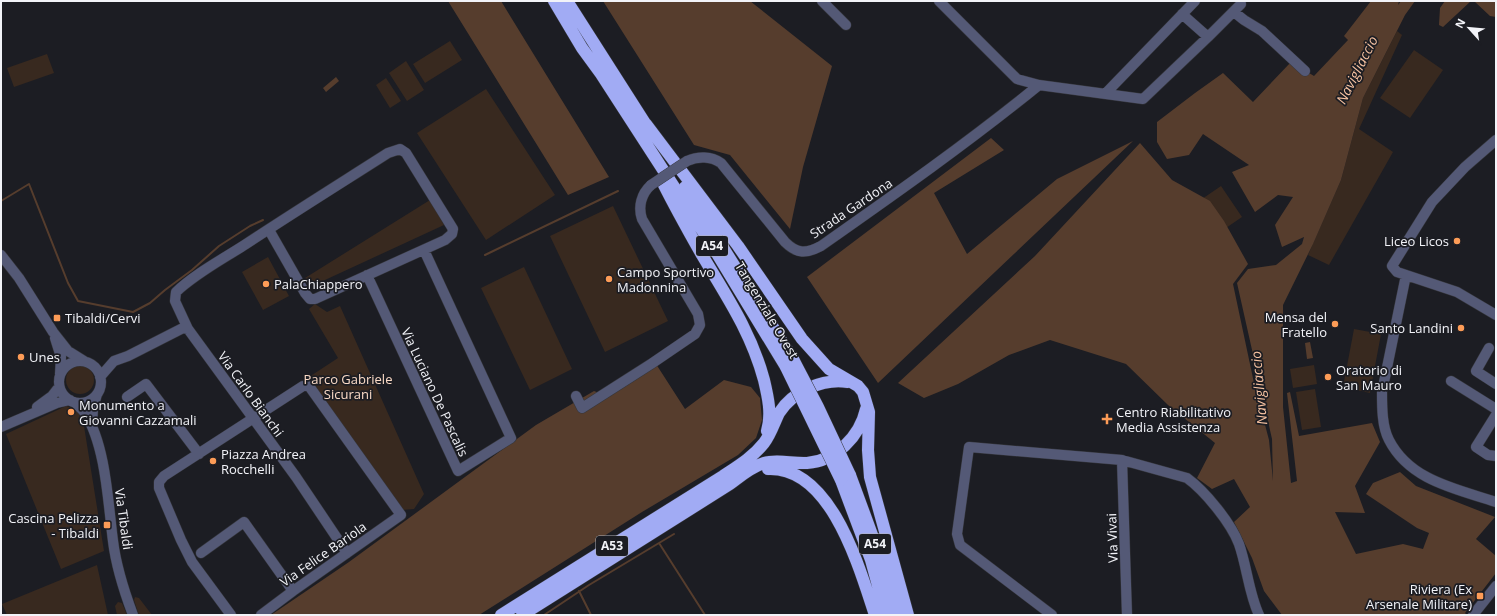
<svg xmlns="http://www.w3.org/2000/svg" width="1497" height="616" viewBox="0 0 1497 616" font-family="'Open Sans',sans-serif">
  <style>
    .green { fill: #38291f }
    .forest { fill: #563d2d }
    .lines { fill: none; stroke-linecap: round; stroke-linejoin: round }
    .stream { stroke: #563d2d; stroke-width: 2 }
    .minor-casing { stroke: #36373d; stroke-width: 11 }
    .highway-casing { stroke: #36373d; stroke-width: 13 }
    .minor { stroke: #545976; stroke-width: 10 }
    .highway { stroke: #a1abf4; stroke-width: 12 }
    .minor-bridge-casing { stroke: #36373d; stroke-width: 11; stroke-linecap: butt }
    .highway-bridge-casing { stroke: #36373d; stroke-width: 13; stroke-linecap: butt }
    .minor-bridge { stroke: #545976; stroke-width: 10 }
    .highway-bridge { stroke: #a1abf4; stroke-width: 12 }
    .poi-dot { fill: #fd9c57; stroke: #1c1d23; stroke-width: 1.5 }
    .labels { text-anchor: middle; stroke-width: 3.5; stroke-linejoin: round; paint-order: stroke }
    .shield { fill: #1c1d23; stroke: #b2b3b8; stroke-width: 1 }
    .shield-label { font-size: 12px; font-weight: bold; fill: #f2f3f8 }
    .street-label { font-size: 13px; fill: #f2f3f8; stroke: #1c1d23 }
    .poi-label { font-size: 13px; fill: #f2f3f8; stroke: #1c1d23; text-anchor: start }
    .park-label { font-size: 13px; fill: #fadac6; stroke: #1c1d23 }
    .water-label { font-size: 14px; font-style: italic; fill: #f6c2a1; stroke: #1c1d23 }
  </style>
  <rect width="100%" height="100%" fill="#1c1d23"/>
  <path class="green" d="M1397 31 1402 35 1359 129 1393 152 1329 265 1308 255 1341 180 1363 98Z
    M450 41 462 60 425 83 413 64Z
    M1414 50 1443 70 1410 118 1380 98Z
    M47 54 54 73 14 87 7 68Z
    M406 61 424 90 407 101 389 73Z
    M386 78 401 101 390 108 376 85Z
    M486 89 555 195 486 240 417 133Z
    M1221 186 1242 217 1223 230 1202 199Z
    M430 200 444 225 312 286 305 278Z
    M613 206 668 321 605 352 550 236Z
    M268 257 289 296 263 310 242 272Z
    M524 267 572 369 530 390 481 288Z
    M315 304 327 312 340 306 424 494 414 509 402 510 309 377 338 358 309 309Z
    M1354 329 1381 334 1370 393 1343 387Z
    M1314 365 1317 384 1293 388 1290 369Z
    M66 380a14 14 0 1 1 28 0a14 14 0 1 1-28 0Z
    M1315 389 1321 427 1302 430 1296 392Z
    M66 406 77 409 84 426 104 551 61 569 6 434Z
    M97 565 108 615H7L2 604Z
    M135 597 139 598 152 615H139L134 600Z
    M118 602 122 603 127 615H117L115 606Z"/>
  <path class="forest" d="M448 1H501L609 177 568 195Z
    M603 1H750L832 66 803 167 790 229 730 155 694 145Z
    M1371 1H1399L1398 5 1401 1H1415L1405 15 1363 98 1341 180 1313 244 1283 305V407L1291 483 1297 481 1287 393 1290 392 1299 436 1372 423 1380 442 1355 486 1365 513 1335 512 1356 554 1403 544 1423 549 1429 533 1417 528 1366 494 1373 483 1400 472 1416 486 1495 517 1476 539 1496 556V573L1465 613 1467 615H1282L1264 591 1252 558 1234 522 1250 507 1234 479 1212 489 1197 478 1215 443 1168 405 1126 364 1050 340 1009 355 958 384 924 398 898 383 1035 256 1140 143 1172 180 1210 201 1224 221 1248 264 1233 284 1254 383 1269 440 1273 481 1272 439 1237 283 1248 269 1276 265 1302 244 1304 237 1282 247 1275 225 1293 197 1278 195 1255 212 1232 172 1249 165 1203 134 1189 155 1167 159 1157 142V122L1195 93 1223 73 1253 102 1291 62 1314 76 1348 40 1344 36Z
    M1445 1H1471L1443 27 1439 25 1440 8Z
    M1474 1H1496V17L1490 16Z
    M336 77 339 81 326 92 323 88Z
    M991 138 1004 150 934 193 967 254 1057 179 1133 141 878 383 807 277Z
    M1310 342 1313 358 1307 359 1305 343Z
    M656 364 685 409 724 380 751 387 760 398 762 420 756 438 738 455 642 512 479 615H271L349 562 536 425 594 391 607 396Z"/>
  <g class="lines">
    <path class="stream" d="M1 201 29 184 68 283 78 301 133 312 150 303 165 290 192 270 219 246 250 226 263 220
      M485 255 618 191
      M659 543 705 615
      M579 591 591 615
      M544 615 589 585 674 534"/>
    <defs>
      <path id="minor" d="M822 1 846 25
        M939 1 1017 79 1039 85 1143 99 1208 37 1241 4
        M1234 12 1244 20 1262 31 1305 71
        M1182 14 1208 37
        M1105 94 1195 1
        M1496 140 1465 167 1432 202 1392 266 1397 272 1457 292 1496 315
        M687 161C698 156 711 156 721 163L785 242C797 254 806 254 821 246 895 194 969 142 1039 85
        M269 230 305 293 310 299H315L445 240 452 234 453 229 406 153 400 149 388 153C341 183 293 213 246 244 223 259 196 273 176 292L175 301 188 329 296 477 347 553
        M1 255 19 278 53 332 68 351 84 361
        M367 275 458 471 511 438 424 250
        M1406 275 1382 392C1382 407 1382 427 1389 440 1410 481 1457 489 1496 502
        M55 338 61 357 60 374
        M1489 348 1476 371 1496 384
        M59 382a21 21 0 1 1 42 0a21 21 0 1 1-42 0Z
        M100 377 114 361 128 356 183 328 188 329
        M1451 381 1496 409
        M576 396 582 408 651 364 695 334 700 325 698 314 642 219C638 207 641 194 651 185
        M127 397 146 384 199 454
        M74 402C78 406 82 409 85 413 106 446 108 503 113 541 116 566 124 591 133 615
        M37 407 52 396 59 387
        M1496 415 1476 447 1488 455 1496 456
        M92 425 93 409 97 394
        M1 427 57 403 70 400
        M1122 460 1127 615
        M201 553 244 522 293 591
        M231 615 192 562 181 540 159 488V482L164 476 303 386H309L401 515 293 591 261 615
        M1052 615 960 545 957 534 969 447 1122 460 1187 478C1205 491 1231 523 1239 544 1247 567 1249 594 1259 615
        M1473 615 1496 586"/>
      <path id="highway" d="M554 1 582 48 601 74 713 247 786 367
        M567 1 650 131
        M646 124 738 246 802 339 829 369 858 386 863 392 869 412 868 450 870 477 908 615
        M663 183C675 207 689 232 702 255 727 297 751 332 764 380 768 397 772 414 767 431
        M685 187 794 361
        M768 469C831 466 859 567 875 615
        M850 475 878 551 896 615
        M841 480 871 560 886 615
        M501 615 723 476C738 466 753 457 764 443 771 434 774 423 779 413 793 391 823 378 848 382
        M522 615 730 484C741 476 751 467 764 463 778 459 792 464 807 463 836 461 860 436 866 409"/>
    </defs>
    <use href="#minor" class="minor-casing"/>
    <use href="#highway" class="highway-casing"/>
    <use href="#minor" class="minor"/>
    <use href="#highway" class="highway"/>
    <defs>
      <path id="minor-bridge" d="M651 185 687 161"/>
      <path id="highway-bridge" d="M794 361 818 407 850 475
        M786 367 841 480"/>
    </defs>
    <use href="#minor-bridge" class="minor-bridge-casing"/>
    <use href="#highway-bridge" class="highway-bridge-casing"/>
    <use href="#minor-bridge" class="minor-bridge"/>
    <use href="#highway-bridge" class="highway-bridge"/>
  </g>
  <g class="poi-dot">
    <circle cx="1457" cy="241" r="4"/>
    <circle cx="609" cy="279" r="4"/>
    <circle cx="266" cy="284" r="4"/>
    <rect x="53" y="314" width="8" height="8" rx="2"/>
    <circle cx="1335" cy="324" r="4"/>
    <circle cx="1461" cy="328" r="4"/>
    <circle cx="21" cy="357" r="4"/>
    <circle cx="1328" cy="377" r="4"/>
    <circle cx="71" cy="412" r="4"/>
    <path d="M1105 413h4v4h4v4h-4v4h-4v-4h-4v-4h4z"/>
    <circle cx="213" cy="461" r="4"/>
    <rect x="103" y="521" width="8" height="8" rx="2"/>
    <rect x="1476" y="592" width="8" height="8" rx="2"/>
  </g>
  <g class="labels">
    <g class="shield">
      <rect x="696" y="236" width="32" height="20" rx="3"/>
      <rect x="859" y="534" width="32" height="20" rx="3"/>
      <rect x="596" y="536" width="32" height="20" rx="3"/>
    </g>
    <g class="shield-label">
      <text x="712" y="250">A54</text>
      <text x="875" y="548">A54</text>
      <text x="612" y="550">A53</text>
    </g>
    <g class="street-label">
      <text transform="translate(851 208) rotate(-34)" y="5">Strada Gardona</text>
      <text transform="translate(767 310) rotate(59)" y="5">Tangenziale Ovest</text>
      <text transform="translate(435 392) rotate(65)" y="5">Via Luciano De Pascalis</text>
      <text transform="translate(251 394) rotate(54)" y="5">Via Carlo Bianchi</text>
      <text transform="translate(124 519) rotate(82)" y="5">Via Tibaldi</text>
      <text transform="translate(1112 538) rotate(-92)" y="5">Via Vivai</text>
      <text transform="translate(323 554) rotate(-35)" y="5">Via Felice Bariola</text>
    </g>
    <g class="poi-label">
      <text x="1449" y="246" text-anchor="end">Liceo Licos</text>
      <text x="617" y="277">Campo Sportivo<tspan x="617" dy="15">Madonnina</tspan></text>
      <text x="274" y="289">PalaChiappero</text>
      <text x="1327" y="322" text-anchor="end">Mensa del<tspan x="1327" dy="15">Fratello</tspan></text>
      <text x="65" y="323">Tibaldi/Cervi</text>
      <text x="1453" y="333" text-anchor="end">Santo Landini</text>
      <text x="29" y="362">Unes</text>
      <text x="1336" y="375">Oratorio di<tspan x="1336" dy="15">San Mauro</tspan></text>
      <text x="79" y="410">Monumento a<tspan x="79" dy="15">Giovanni Cazzamali</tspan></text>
      <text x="1116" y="417">Centro Riabilitativo<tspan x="1116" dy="15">Media Assistenza</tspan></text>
      <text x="221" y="459">Piazza Andrea<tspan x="221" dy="15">Rocchelli</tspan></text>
      <text x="99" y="523" text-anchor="end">Cascina Pelizza<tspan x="99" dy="15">- Tibaldi</tspan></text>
      <text x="1472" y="594" text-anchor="end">Riviera (Ex<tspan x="1472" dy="15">Arsenale Militare)</tspan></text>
    </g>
    <g class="park-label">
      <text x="348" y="384">Parco Gabriele<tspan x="348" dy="15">Sicurani</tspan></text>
    </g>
    <g class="water-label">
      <text transform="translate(1357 70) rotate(-63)" y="5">Navigliaccio</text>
      <text transform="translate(1259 388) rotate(-95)" y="5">Navigliaccio</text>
    </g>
  </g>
  <rect width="1497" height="616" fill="none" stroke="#f2f3f8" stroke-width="4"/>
  <g transform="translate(1469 28) rotate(297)" stroke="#1c1d23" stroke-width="3" paint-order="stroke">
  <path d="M0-3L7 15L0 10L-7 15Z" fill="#f2f3f8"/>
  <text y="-6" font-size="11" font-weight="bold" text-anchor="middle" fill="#f2f3f8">N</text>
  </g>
</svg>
